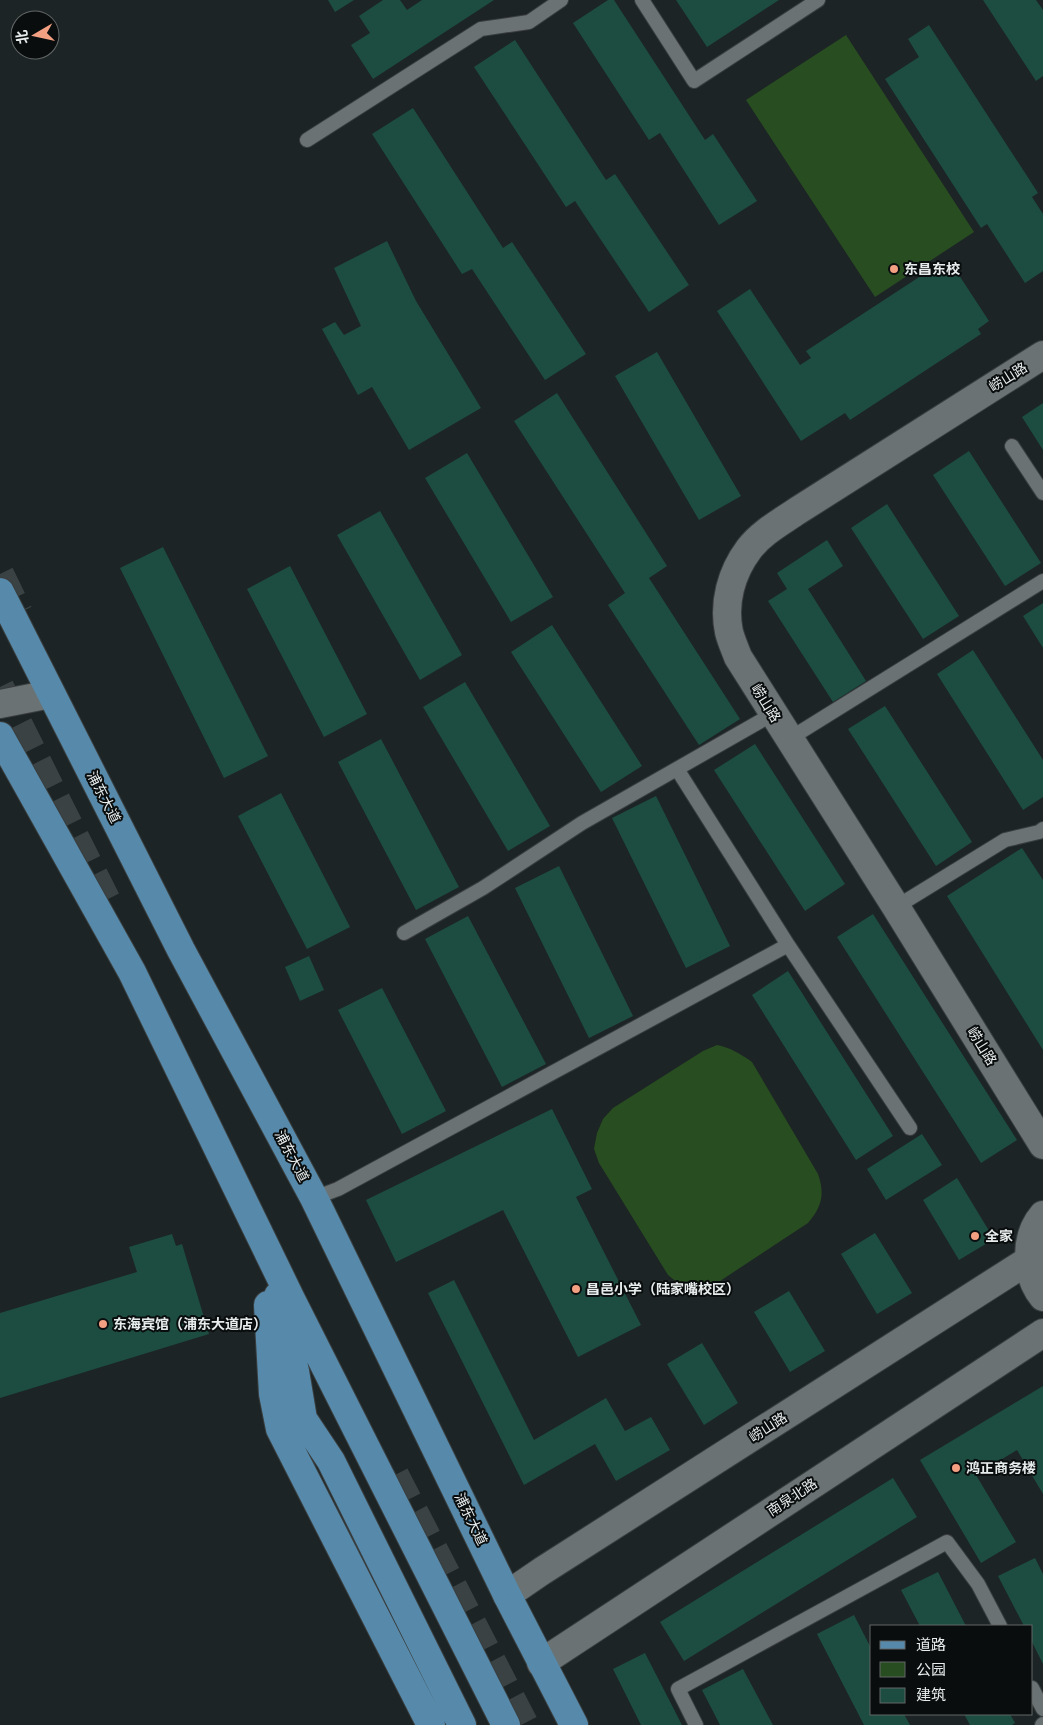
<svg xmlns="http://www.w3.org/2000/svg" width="1043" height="1725" viewBox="0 0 1043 1725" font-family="Overpass,'Noto Sans SC',sans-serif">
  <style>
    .green { fill: #284d21 }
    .building { fill: #1c4d40 }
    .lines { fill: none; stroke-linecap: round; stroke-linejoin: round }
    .primary-tunnel { stroke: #3b4243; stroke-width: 28; stroke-dasharray: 28 14; stroke-linecap: butt }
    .service-casing { stroke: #393e3f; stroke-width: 16 }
    .minor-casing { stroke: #393e3f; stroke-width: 30 }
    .tertiary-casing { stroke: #393e3f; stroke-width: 30 }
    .primary-casing { stroke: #393e3f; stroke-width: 30 }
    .service { stroke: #6a7273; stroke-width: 14 }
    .minor { stroke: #6a7273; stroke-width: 28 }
    .tertiary { stroke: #6a7273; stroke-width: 28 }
    .primary { stroke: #578aaa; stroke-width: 28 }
    .poi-dot { fill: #f3a082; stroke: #0a0d0d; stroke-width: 2 }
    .labels { text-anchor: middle; stroke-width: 4; stroke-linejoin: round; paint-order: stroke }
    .poi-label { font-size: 14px; font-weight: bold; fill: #e7ecec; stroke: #0a0d0d; text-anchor: start }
    .street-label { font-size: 14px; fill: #e7ecec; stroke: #0a0d0d }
  </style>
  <rect width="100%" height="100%" fill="#1d2425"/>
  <path class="green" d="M846 35 974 232 875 297 746 100Z
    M717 1045C731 1048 741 1054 752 1062L818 1174C825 1194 822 1207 808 1223L714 1285C695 1292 684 1289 668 1275L599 1163 594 1149 597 1133 603 1119 613 1108 703 1051Z"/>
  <path class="building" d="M328 0H354L335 12Z
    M383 0H400L407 10 422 0H494L373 79 351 45 370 33 359 16Z
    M608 0H614L705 140 713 134 757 201 719 225 660 133 649 140 573 23Z
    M676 0H779L707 47Z
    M983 0H1036L1043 10V76L1036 81Z
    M929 25 1038 193 1032 197 1043 214V271L1025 283 987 224 981 228 885 79 919 57 908 39Z
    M515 40 606 180 615 174 689 285 649 312 575 201 566 207 474 67Z
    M413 108 503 248 512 242 586 354 545 380 472 269 462 274 372 134Z
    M387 241 416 301 481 408 409 450 372 387 358 395 322 329 335 322 344 335 361 326 334 268Z
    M936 266 941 274 953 266 989 321 978 329 981 334 850 420 845 413 801 441 717 311 750 289 800 365 811 358 806 351Z
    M657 352 741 496 699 520 615 376Z
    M557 393 667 566 649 578 740 719 699 745 608 605 625 593 514 421Z
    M1043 403V450L1022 417Z
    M969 451 1041 563 1005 586 933 475Z
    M467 453 553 597 511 622 425 478Z
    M887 504 959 616 923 639 851 528Z
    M380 511 462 655 420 680 337 535Z
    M827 540 843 566 808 589 866 681 833 702 768 601 787 589 777 573Z
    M163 547 268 756 224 778 120 568Z
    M290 566 367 714 324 737 247 589Z
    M1043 603V648L1023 616Z
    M552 625 642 766 601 792 511 652Z
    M973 650 1043 760V797L1023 810 937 674Z
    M465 682 550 826 508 851 423 707Z
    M885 706 972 842 936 866 848 729Z
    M381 739 459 887 416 910 338 762Z
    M755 744 845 884 805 911 714 770Z
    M281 793 350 927 307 949 238 816Z
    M656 796 730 946 686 968 612 818Z
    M1022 848 1043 880V1050L947 896Z
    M559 866 633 1016 589 1038 515 888Z
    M873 914 1017 1140 981 1163 837 937Z
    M468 916 546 1064 502 1087 425 939Z
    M309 956 324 990 300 1001 285 967Z
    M788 971 893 1136 856 1160 752 995Z
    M382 988 446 1111 402 1134 338 1010Z
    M552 1109 592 1189 576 1197 641 1325 578 1357 503 1210 396 1262 366 1200Z
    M922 1134 942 1165 886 1200 867 1169Z
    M957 1178 994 1239 959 1260 923 1200Z
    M875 1233 912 1293 877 1314 841 1254Z
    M172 1234 176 1246 182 1244 209 1334 0 1398V1313L137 1272 129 1247Z
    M454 1280 534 1440 606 1398 625 1431 651 1417 670 1450 616 1481 595 1444 524 1485 428 1293Z
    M789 1291 825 1351 790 1372 754 1312Z
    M702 1343 738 1403 704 1425 667 1364Z
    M1043 1386V1494L1017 1450 976 1475 1016 1542 981 1563 920 1460Z
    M893 1478 917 1517 684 1661 660 1622Z
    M1035 1558 1043 1574V1664L1032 1642V1626H1024L998 1576Z
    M938 1572 966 1626H920L901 1590Z
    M854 1615 872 1650V1714H904L910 1725H864L817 1634Z
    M645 1653 682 1725H641L613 1669Z
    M743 1669 773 1725H720L702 1690Z
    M964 1714H1010L1015 1723 1012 1725H970Z"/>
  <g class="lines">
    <path class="primary-tunnel" d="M0 574 19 613
      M0 687 111 909
      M395 1475 525 1725"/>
    <defs>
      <path id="service" d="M642 0 694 81 818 0
        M307 140 481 29 529 22 561 0
        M1012 446 1043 493
        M789 739 1043 581
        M896 907 1005 840 1039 832 1043 829
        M404 933 483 888 582 823 773 714
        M788 945 910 1128
        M314 1198 338 1189 788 945 677 769
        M1032 1688 1043 1709
        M696 1725 678 1689 947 1542 978 1584 1000 1626
        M1042 1725 1043 1724"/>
      <path id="minor" d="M0 704 51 694
        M507 1595 542 1571 1029 1260
        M541 1663 1043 1333"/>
      <path id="tertiary" d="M1043 355 797 511C781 522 761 533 749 549 731 573 723 603 729 632 731 640 735 649 738 657L896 907 1043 1145
        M1043 1215C1024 1237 1025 1275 1043 1297"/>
      <path id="primary" d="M0 592 181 950 314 1198 507 1595 574 1725
        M0 736 132 972 290 1297 506 1725
        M278 1296 295 1371 303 1419 331 1461 462 1725
        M268 1305 273 1394 280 1429 431 1725"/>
    </defs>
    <use href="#service" class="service-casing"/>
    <use href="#minor" class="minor-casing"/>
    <use href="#tertiary" class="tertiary-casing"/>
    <use href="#primary" class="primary-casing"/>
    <use href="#service" class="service"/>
    <use href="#minor" class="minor"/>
    <use href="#tertiary" class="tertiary"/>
    <use href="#primary" class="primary"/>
  </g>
  <g class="poi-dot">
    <circle cx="894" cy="269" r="5"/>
    <circle cx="975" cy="1236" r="5"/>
    <circle cx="576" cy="1289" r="5"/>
    <circle cx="103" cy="1324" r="5"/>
    <circle cx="956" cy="1468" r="5"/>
  </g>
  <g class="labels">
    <g class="poi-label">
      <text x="904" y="274">东昌东校</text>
      <text x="985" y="1241">全家</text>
      <text x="586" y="1294">昌邑小学（陆家嘴校区）</text>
      <text x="113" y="1329">东海宾馆（浦东大道店）</text>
      <text x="966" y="1473">鸿正商务楼</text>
    </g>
    <g class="street-label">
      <text transform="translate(1008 377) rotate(-32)" y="5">崂山路</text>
      <text transform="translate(766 703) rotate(58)" y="5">崂山路</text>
      <text transform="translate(104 797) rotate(63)" y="5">浦东大道</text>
      <text transform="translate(982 1046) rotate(58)" y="5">崂山路</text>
      <text transform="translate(292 1156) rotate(62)" y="5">浦东大道</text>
      <text transform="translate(768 1427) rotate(-33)" y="5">崂山路</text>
      <text transform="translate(792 1497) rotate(-33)" y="5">南泉北路</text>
      <text transform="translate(471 1519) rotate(64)" y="5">浦东大道</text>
    </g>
  </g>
  <rect x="870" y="1625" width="162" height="90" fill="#0a0d0d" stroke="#626666"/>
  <rect x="880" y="1641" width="25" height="8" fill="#578aaa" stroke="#626666"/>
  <text x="916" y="1650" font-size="15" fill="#e7ecec">道路</text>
  <rect x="880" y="1662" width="25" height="15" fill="#284d21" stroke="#626666"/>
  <text x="916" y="1675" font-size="15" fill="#e7ecec">公园</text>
  <rect x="880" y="1688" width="25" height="15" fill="#1c4d40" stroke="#626666"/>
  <text x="916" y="1700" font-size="15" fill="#e7ecec">建筑</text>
  <g transform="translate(35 35) rotate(261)"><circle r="24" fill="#0a0d0d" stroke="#626666"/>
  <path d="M0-4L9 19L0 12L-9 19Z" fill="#f3a082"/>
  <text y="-8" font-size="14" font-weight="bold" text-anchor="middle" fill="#e7ecec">北</text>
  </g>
</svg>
